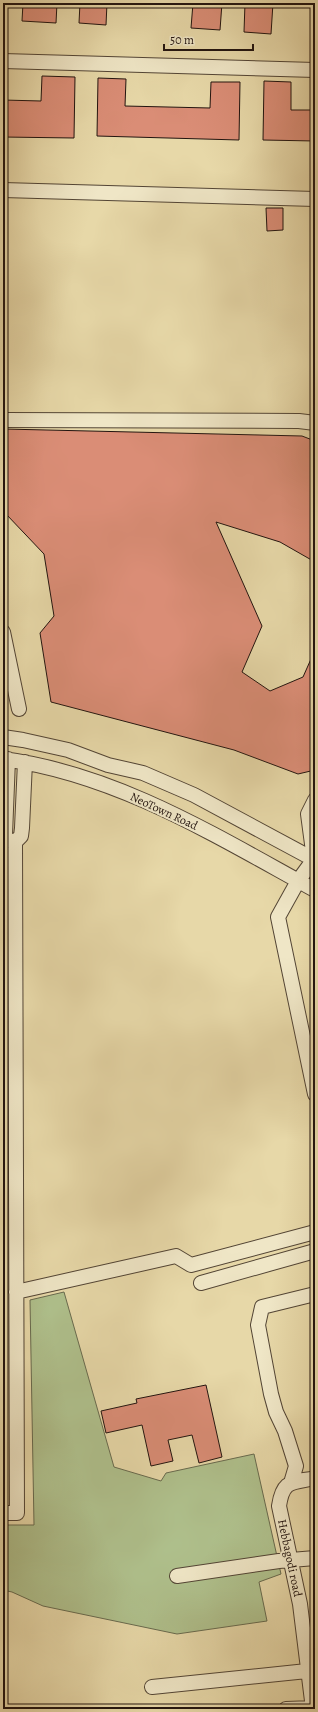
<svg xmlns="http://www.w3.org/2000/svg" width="318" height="1712" viewBox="0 0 318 1712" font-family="Alegreya,serif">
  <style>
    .green { fill: #afc08c; stroke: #686a4e }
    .building { fill: #da8d76; stroke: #22140f }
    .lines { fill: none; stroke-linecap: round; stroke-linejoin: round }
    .minor-casing { stroke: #534535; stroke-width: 16 }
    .minor { stroke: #efe6c6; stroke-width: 14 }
    .labels { text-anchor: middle; stroke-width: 4; stroke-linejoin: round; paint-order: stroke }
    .street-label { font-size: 12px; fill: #22140f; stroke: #efe6c6 }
  </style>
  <rect width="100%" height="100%" fill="#e7d8a8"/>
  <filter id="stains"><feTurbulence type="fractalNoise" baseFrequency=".005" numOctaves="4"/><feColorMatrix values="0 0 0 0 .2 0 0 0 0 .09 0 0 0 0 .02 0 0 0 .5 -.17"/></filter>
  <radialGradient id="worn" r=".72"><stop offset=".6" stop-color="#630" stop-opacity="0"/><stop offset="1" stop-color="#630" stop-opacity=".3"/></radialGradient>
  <path class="green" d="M64 1292 114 1467 161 1481 166 1473 254 1454 281 1574 259 1582 267 1621 177 1634 43 1606 12 1592 3 1590V1525H34L30 1300Z"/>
  <path class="building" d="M23 3H57L56 23 22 21Z
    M80 3H107L106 25 79 23Z
    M193 3H222L220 30 191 28Z
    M245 3H273L271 34 244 32Z
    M42 76 75 77 74 138 3 137V100L41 101Z
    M98 78 126 79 125 106 210 108 211 82H240L239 140 97 136Z
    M264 81 291 82V110H315V141L263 140Z
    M266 208H283V230L267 231Z
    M4 429 302 436 315 441V562L280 542 216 522 262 626 242 672 270 691 303 677 315 650V770L298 774 234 750 51 702 40 633 54 616 44 554 6 514 3 508V435Z
    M206 1385 222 1457 199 1463 192 1435 168 1440 173 1461 151 1466 142 1425 106 1433 101 1411 137 1403 136 1399Z"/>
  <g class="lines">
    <defs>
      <path id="minor" d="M3 61 315 70
        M3 190 315 199
        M3 420 299 421 315 423
        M3 632 19 709
        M3 737 23 740 68 750 108 765 143 773 194 795 315 860
        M3 759C117 774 216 836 315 890
        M8 759 5 835 8 840 15 842 21 836 22 828 25 762
        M315 800 308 814 314 859 298 881 278 917 315 1094
        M201 1283 315 1251
        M16 1292 176 1256 191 1265 315 1232
        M291 1483 296 1466 285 1431 276 1412 271 1394 258 1325 262 1307 315 1294
        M3 1513H17L15 842
        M177 1576 279 1561 315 1558
        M152 1687 307 1671
        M286 1709 313 1708
        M313 1709 300 1604 279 1506C283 1479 292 1483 315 1478"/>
    </defs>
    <use href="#minor" class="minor-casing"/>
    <use href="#minor" class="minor"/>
  </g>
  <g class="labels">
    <g class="street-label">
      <text transform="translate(164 811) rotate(25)" y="4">NeoTown Road</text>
      <text transform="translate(290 1558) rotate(78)" y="4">Hebbagodi road</text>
    </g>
  </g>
  <rect width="318" height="1712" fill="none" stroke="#e7d8a8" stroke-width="16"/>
  <rect x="4" y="4" width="310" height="1704" fill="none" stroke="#22140f" stroke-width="2"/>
  <rect x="8" y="8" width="302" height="1696" fill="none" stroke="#22140f"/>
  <path d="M164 44v6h89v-6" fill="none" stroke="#22140f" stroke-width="2"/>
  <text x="170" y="44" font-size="12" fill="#22140f" stroke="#efe6c6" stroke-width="3" paint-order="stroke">50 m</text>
  <rect width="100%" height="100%" filter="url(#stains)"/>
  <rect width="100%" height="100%" fill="url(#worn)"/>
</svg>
